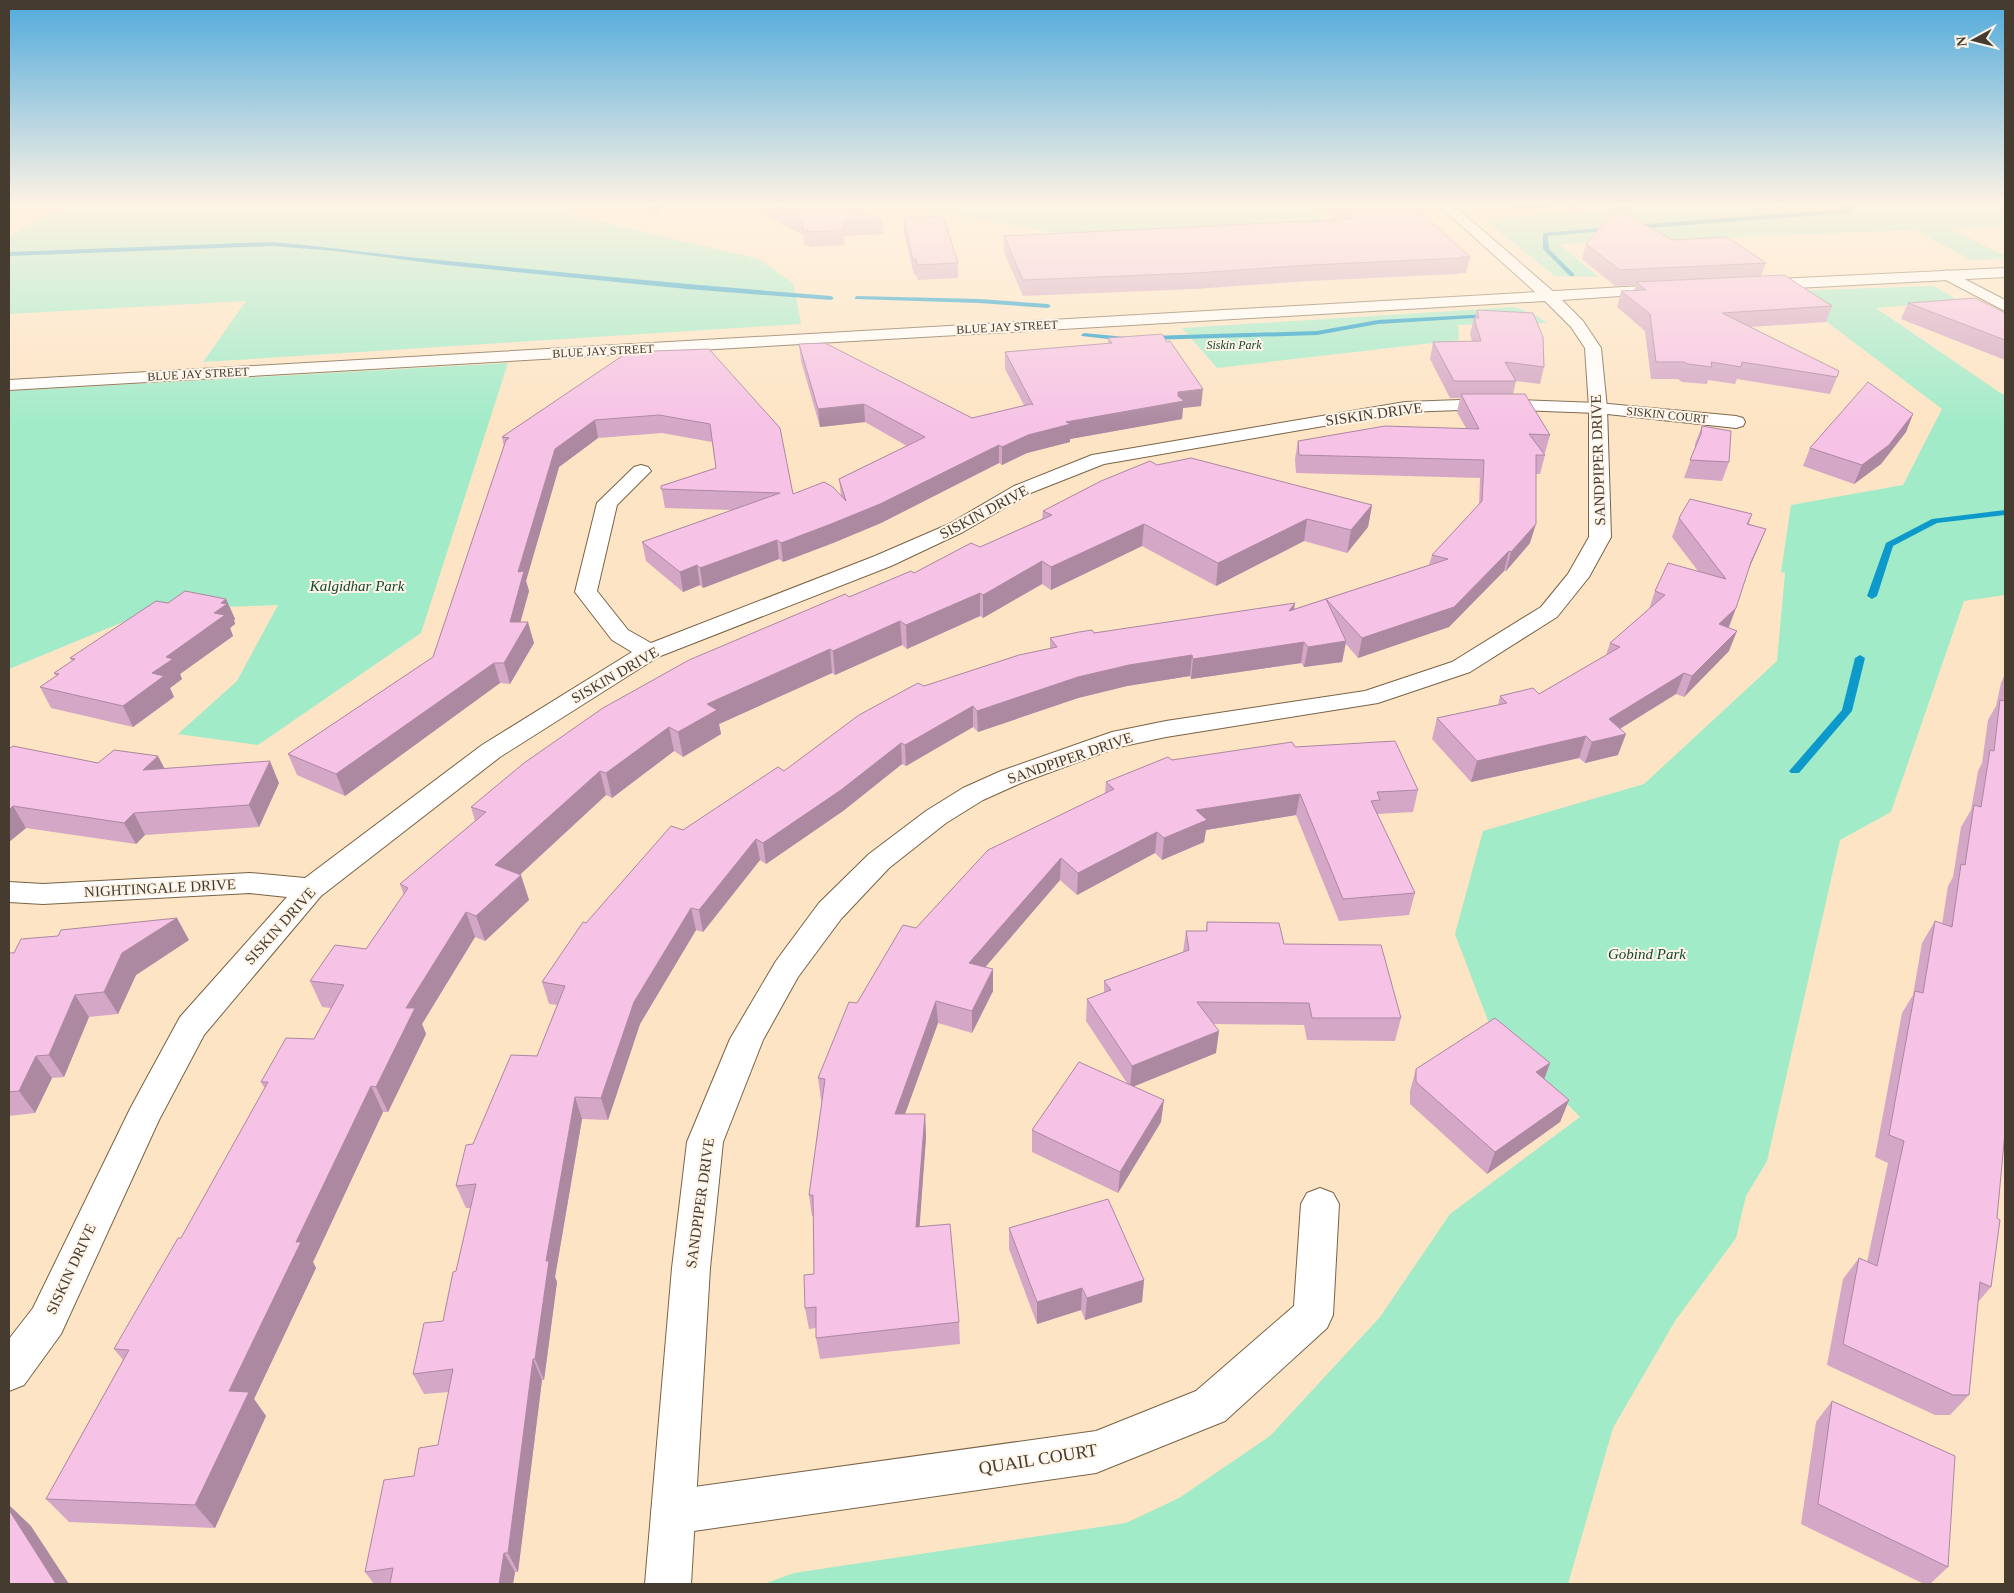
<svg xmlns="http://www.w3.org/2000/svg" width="2014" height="1593" viewBox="0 0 2014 1593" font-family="'Times New Roman',serif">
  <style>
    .green { fill: #a1ebc9 }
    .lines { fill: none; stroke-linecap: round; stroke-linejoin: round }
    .stream { fill: #0d9acb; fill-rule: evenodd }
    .minor-casing { stroke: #786347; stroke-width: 2 }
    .tertiary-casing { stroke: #786347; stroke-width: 2 }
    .minor { fill: #fff; fill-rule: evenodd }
    .tertiary { fill: #fff; fill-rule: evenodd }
    .wall { fill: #d4a7c6 }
    .shaded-wall { fill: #ac88a1 }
    .building { fill: #f6c2e6; stroke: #ac88a1 }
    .labels { text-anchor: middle; stroke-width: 4; stroke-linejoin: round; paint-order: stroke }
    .far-street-label { font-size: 12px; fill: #453b2f; stroke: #fef4e7 }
    .far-park-label { font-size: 12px; font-style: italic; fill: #144532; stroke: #fef4e7 }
    .street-label { font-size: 15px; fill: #453b2f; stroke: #fef4e7 }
    .park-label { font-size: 15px; font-style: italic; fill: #144532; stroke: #fef4e7 }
    .near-street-label { font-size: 18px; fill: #453b2f; stroke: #fef4e7 }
  </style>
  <rect width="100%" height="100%" fill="#fde4c4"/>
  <path class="green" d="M71 202H574L571 215 759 259 793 283 801 324 203 362 246 301 9 314V236Z
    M869 202H1305L1332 233 1108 243 921 208H886Z
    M1666 202H2005V226L1951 229 2005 256V259L1971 260 1915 230 1559 244 1599 277 1555 276 1485 220Z
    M1934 286 1959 301 1876 308 2002 394H2005V595L1964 601 1891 812 1840 840 1767 1161 1746 1196 1736 1238 1675 1321 1613 1428 1568 1584H764L794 1573 1126 1523 1179 1498 1270 1436 1380 1317 1450 1214 1580 1117 1490 1026 1455 934 1483 831 1644 784 1777 661 1785 573 1781 572 1791 505 1903 485 1942 409 1786 291Z
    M1515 307 1535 315 1547 323 1458 325 1459 340 1217 368 1182 328Z
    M508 363 421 633 258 745 178 734 237 681 278 605 152 610 9 669V391Z"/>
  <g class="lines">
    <path class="stream" d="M1851 202H1857L1848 213 1634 229 1631 227 1634 225 1846 209Z
      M1613 227 1615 230 1548 236 1549 249 1574 274V276H1570L1543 249V233Z
      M272 242C331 247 390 256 449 261 576 274 704 286 831 296L834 298 831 300 687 289 446 265 336 251 272 246 9 256V252Z
      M857 296 979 299 1048 304 1051 306 1048 308 979 303 855 299V297Z
      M1489 314 1492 316 1491 317 1378 324 1317 335 1148 340 1145 338 1148 336 1317 331 1378 320Z
      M1084 333 1125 337 1128 339 1125 341 1082 336 1081 335Z
      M2005 510V515L1937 523 1893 546 1877 596 1872 599 1867 596 1886 543 1932 519Z
      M1860 655 1865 658 1852 711 1799 773H1791L1789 771 1791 769 1842 710 1855 658Z"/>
    <defs>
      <path id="minor" d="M1435 202H1450L1555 293 1557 296 1555 299H1543Z
        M1947 270 2005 300V311L1942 278 1939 275 1942 272Z
        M1488 399 1598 403 1736 416 1743 418 1745 422 1743 426 1736 428 1598 413 1488 409 1405 412 1104 464 1028 494 963 532 891 566 658 657 500 757 321 896 204 1035 159 1120 61 1334 24 1385 9 1391V1339L33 1308 131 1107 180 1017 287 897 250 893 43 904 9 902V882L43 884 250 873 305 878 482 745 632 652 612 640 575 592 597 503 634 467 641 465 648 467 651 471 617 505 597 591 628 630 651 643 875 556 949 524 1014 486 1092 455 1405 402Z
        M1320 1188 1333 1193 1339 1204 1333 1315 1327 1328 1225 1421 1096 1473 673 1534 657 1528 651 1512 657 1496 673 1490 1096 1431 1196 1391 1294 1306 1301 1204 1307 1193Z"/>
      <path id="tertiary" d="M2005 268V277L1760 290 1755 288 1752 285 1755 282 1760 280Z
        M1659 285 1664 287 1667 290 1664 293 1562 300 1583 321 1601 348 1607 408 1611 537 1589 577 1557 617 1470 672 1378 703 1166 737 1119 747 1021 783 983 800 946 823 889 868 841 919 798 977 763 1040 723 1142 710 1268 691 1584H645L672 1268 687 1142 730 1039 776 961 819 903 869 854 926 811 963 788 1001 771 1112 732 1166 721 1365 691 1452 662 1541 607 1568 574 1589 537V408L1585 348 1571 327 1545 301 9 390V380Z"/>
    </defs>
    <use href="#minor" class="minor-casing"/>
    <use href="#tertiary" class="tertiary-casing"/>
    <use href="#minor" class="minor"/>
    <use href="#tertiary" class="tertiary"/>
  </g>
  <path class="wall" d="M625 202H665L656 213 626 209Z
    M741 202H836L882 220 883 234 844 236 845 245 809 247V245H804L803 235Z
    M1318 202H1410L1470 257 1466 273H1459L1458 274 1308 281 1195 289 1023 296 1004 252V236L1336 220Z
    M1503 202H1618L1567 208 1562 206 1513 210Z
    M904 218 958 263V278L918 280 916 275H914L904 233Z
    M1673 240 1766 263 1761 276 1832 306 1826 322 1750 327 1837 377 1830 394 1737 379 1735 384 1708 380 1707 384 1682 382 1678 379H1651L1645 331 1617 307 1621 291 1634 290 1636 285 1615 286 1582 259 1586 244Z
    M1908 303 2005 313V360L1901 319Z
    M1477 310 1544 367 1540 384 1516 381 1513 394 1550 435 1545 453H1543L1545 455 1540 474H1536L1530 543 1506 571H1504L1449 627 1358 658 1346 644 1342 662 1304 667 1301 663 1191 679 1190 676 1127 686 1078 698 978 732 973 727 906 766 902 764 843 811 766 864 760 860 703 932 696 930 640 1024 608 1120 582 1119 555 1277 557 1282 544 1380H542L518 1572H515L513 1584H374L365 1572 414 1476 438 1445 449 1392 424 1394 413 1374 443 1321 456 1271 471 1208H466L456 1186 473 1144 537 1056 557 1005 549 1004 542 982 586 923 683 830 784 771 924 686 1050 649V638L1294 609 1429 565 1432 555 1479 505 1480 478 1296 473 1295 459 1298 441 1466 428 1457 412 1460 398H1450L1430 359 1433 342 1472 341 1470 334 1474 318H1475Z
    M1108 338 1201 406 1183 408 1182 419 1070 439V442L1027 453 1002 465 999 463 881 523 833 543 783 562 779 559 703 588 700 585 683 592 646 561 642 542 732 510 665 508 661 486 716 468 712 442 662 433 598 438 559 467 526 581 529 591 520 622 534 643 510 684 500 683 345 796 297 775 288 754 433 657 504 446 502 437 628 352 793 494 841 495 839 479 907 446 865 422 820 427 801 361 799 344 972 418 1024 405 1005 369V352L1108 344Z
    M1913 414 1906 432 1881 464 1854 484 1803 466 1810 448Z
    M1702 426 1729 462 1722 481 1684 478 1695 448V444Z
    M1157 465 1372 505 1368 527 1347 553 1304 541 1216 586 1142 546 1051 590 1042 584 983 618 980 616 907 649 902 645 835 675 832 673 719 724 721 734 683 757 674 751 612 798 606 795 520 875 529 900 485 941 475 937 422 1024 426 1034 388 1112H383L313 1262 316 1268 254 1399 266 1416 215 1528 69 1522 46 1499 123 1360 114 1349 181 1238 265 1089 261 1082 314 1039 331 1008 322 1007 310 981 366 949 404 895 400 884 475 821 471 807 849 597 914 573 980 547 1042 519 1043 511Z
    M1752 514 1749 524 1766 529 1748 570 1736 608 1729 628V651L1684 697 1676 694 1620 729 1618 755 1585 763 1579 758 1471 782 1432 739 1437 718 1498 705 1500 696 1539 694 1606 655 1610 643 1649 609 1655 591 1698 571 1672 537 1679 518Z
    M226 599 235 619 234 620 235 624 230 628 233 636 180 674 182 679 170 688 174 697 133 727 51 708 40 687 56 676 54 673 72 661 70 658 168 603Z
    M2005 674V1132L1997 1218 1991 1287 1978 1302 1969 1395 1950 1415H1935L1827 1365 1843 1279 1859 1258 1867 1262 1888 1163 1875 1157 1902 1013 1913 995 1922 943 1935 921 1942 924 1948 886 1953 877 1961 827 1971 810 1978 771 1982 763 1988 720 1996 706 2001 683Z
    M1295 747 1418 790 1413 812 1377 814 1415 893 1409 915 1339 921 1296 815 1206 830 1204 842 1162 860 1155 853 1077 895 1060 880 985 967 993 991 972 1033 938 1023 905 1114H925L926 1137 919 1227 959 1322 960 1344 820 1359 816 1338V1328L809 1329 805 1308 814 1274 813 1216H812L809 1195 822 1100H821L818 1078 857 1003 916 928 1105 793 1106 782 1172 760Z
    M9 748 98 763 164 768 279 783 259 827 145 835 136 844 26 828 9 842Z
    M1207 922 1284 944 1401 1018 1395 1041 1307 1040 1304 1025 1214 1024 1216 1053 1134 1086 1161 1122 1118 1193 1032 1152V1130L1127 1083 1086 1021 1087 999 1104 993V981L1183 952 1186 931H1206Z
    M189 940 136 975 118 1014 89 1017 64 1077 52 1078 35 1113 9 1116V953Z
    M1550 1063 1544 1079 1569 1100 1560 1122 1487 1174 1410 1104V1091L1416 1069Z
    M1009 1228 1144 1280 1142 1302 1085 1320 1081 1310 1037 1324 1009 1249Z
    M1832 1401 1948 1567 1930 1584H1924L1801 1524 1816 1422Z"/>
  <path class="shaded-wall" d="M654 202H665L656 213Z
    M1515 202H1563L1562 206 1513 210Z
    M1569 202H1618L1567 208Z
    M1203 389 1201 406 1183 408 1182 419 1070 439V442L1027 453 1002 465V447L1028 435 1066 422 1178 392Z
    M864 404 865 422 820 427 818 409Z
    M1913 414 1906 432 1881 464 1854 484 1862 465Z
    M595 420 598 438 559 467 526 581 529 591 515 642 510 622 518 572 555 449Z
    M999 445V463L881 523 833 543 783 562 781 543Z
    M1372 505 1368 527 1347 553 1351 530Z
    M1307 519 1304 541 1216 586 1218 563Z
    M1144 524 1142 546 1051 590V567Z
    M1536 524 1530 543 1506 571 1511 552Z
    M1766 529 1758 548 1743 582 1751 562Z
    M777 540 779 559 703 588 700 568Z
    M1509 551 1504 571 1449 627 1358 658 1362 638Z
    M1042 561V584L983 618V595Z
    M697 565 700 585 683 592 680 572Z
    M980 593V616L907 649 906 625Z
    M226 599 235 619 234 620 235 624 230 628 233 636 180 674 182 679 170 688 174 697 133 727 123 706 166 657 221 603Z
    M1295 603 1292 623 1289 611Z
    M1736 608 1728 628 1719 624Z
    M900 621 902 645 835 675 833 651Z
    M528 622 534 643 510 684 504 663Z
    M1737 631 1729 651 1684 697 1692 676Z
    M1346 641 1342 662 1304 667 1308 647Z
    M1304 642 1301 663 1191 679 1193 659Z
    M830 649 832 673 719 724 721 734 683 757 678 732 707 704Z
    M1192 655 1190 676 1127 686 1078 698 978 732 977 711 1078 677 1129 665Z
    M494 663 500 683 345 796 336 774Z
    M1684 673 1676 694 1603 739 1626 734 1618 755 1585 763 1592 742 1609 719Z
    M973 706V727L906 766 905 745Z
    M669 727 674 751 612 798 606 773Z
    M1586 736 1579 758 1471 782 1477 761Z
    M901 743 902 764 843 811 766 864 763 843Z
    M158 756 169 777 143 770Z
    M270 761 279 783 259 827 249 805Z
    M600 771 606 795 503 890 495 865Z
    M1300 794 1296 815 1206 830 1204 842 1162 860 1164 838 1196 810Z
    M13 806 26 828 9 842V810Z
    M134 813 145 835 136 844 124 823Z
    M1157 832 1155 853 1077 895 1078 873Z
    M756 839 760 860 703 932 699 910Z
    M1061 858 1060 880 970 985 969 963Z
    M521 875 529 900 485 941 476 916Z
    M691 908 696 930 640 1024 608 1120 601 1098 634 1002Z
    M466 912 475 937 422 1024 426 1034 388 1112 376 1087 406 1008Z
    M177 918 189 940 136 975 118 1014 104 992 122 953Z
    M993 969V991L972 1033V1011Z
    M75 995 89 1017 64 1077 49 1055Z
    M936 1001 938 1023 897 1136 895 1114Z
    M1219 1031 1216 1053 1130 1088 1132 1066Z
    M36 1056 52 1078 35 1113 19 1091Z
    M1550 1063 1542 1085 1536 1072Z
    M371 1086 383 1112 313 1262 316 1268 254 1399 266 1416 215 1528 195 1505 229 1391 296 1242Z
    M575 1097 582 1119 555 1277 557 1282 544 1380 535 1359 546 1261Z
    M1164 1100 1161 1122 1118 1193 1120 1172Z
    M1569 1100 1560 1122 1487 1174 1495 1152Z
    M925 1114 926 1137 918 1249 916 1227Z
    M1144 1280 1142 1302 1085 1320 1087 1298Z
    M1082 1288 1081 1310 1037 1324V1302Z
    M533 1359 542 1380 518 1572 508 1553Z
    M9 1505 31 1526 69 1584H56L9 1510Z
    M504 1553 515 1572 513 1584H499Z"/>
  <path class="building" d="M767 202H836L882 220 843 221 844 230 808 232V230H803V220Z
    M1335 202H1410L1470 257H1460L1462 258 1310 265 1196 273 1023 280 1004 236 1353 219Z
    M1616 209 1673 240 1727 237 1766 263 1620 270 1586 244Z
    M943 216 958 263 917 265 916 259 913 260 904 218Z
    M1784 275 1832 306 1722 313 1839 371 1837 377 1742 362 1741 367 1711 362 1712 367 1688 364 1684 362H1656L1650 314 1621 291 1646 290 1636 282Z
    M1975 298 2005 313V340L1908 303Z
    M1477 310 1533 313 1543 337 1544 367 1505 362 1516 381H1454L1433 342 1481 341 1474 318H1479Z
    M1162 334 1167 342 1170 341 1203 389 1178 392V396L1184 401 1066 422 1071 424 1028 435 1002 447 999 445 880 504 831 524 781 543 777 540 700 568 697 565 680 572 642 542 780 493 661 489V486L716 468 710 424 659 415 595 420 555 449 518 572 524 571 510 622H528L504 663H494L336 774 288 754 433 657 506 440 509 438 502 437 628 352 709 349 780 428 793 494 824 482 833 487 846 501 839 479 925 437 864 404 818 409 799 344 825 343 972 418 1031 404 1033 405 1005 352 1112 343 1108 338Z
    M1868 382 1913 414 1889 445 1862 465 1810 448Z
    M1461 394H1525L1550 435 1529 434 1545 455H1536V524L1511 552 1509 551 1454 607 1362 638 1326 599 1448 559 1432 555 1482 501 1484 460 1299 455 1298 441 1385 426 1479 429Z
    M1702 426 1731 431 1729 462 1690 460 1701 434Z
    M1191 458 1372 505 1351 530 1307 519 1218 563 1144 524 1051 567 1042 561 983 595 980 593 906 625 900 621 833 651 830 649 707 704 717 710 678 732 669 727 606 773 600 771 495 865 521 875 476 916 466 912 406 1008H415L376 1087 371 1086 296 1242H301L229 1391 249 1392 195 1505 46 1499 129 1350 114 1349 178 1238H181L268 1082H261L286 1038 314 1039 344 985 310 981 335 945 366 949 408 888 400 884 486 812 471 807 524 763 603 708 689 660 845 594 849 597 911 571 914 573 971 543 980 547 1052 515 1043 511 1101 481 1150 461 1157 465Z
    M1690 499 1752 514 1747 524 1766 529 1751 562 1736 608 1719 624 1737 631 1692 676 1684 673 1609 719 1626 734 1592 742 1586 736 1477 761 1437 718 1507 703 1500 696 1533 688 1539 694 1620 647 1610 643 1665 595 1655 591 1668 563 1726 579 1679 518Z
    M185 591 226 599 221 603 227 604 214 613 225 615 166 657 173 659 152 673 164 676 123 706 40 687 59 674 54 673 75 659 70 658 156 601 168 603Z
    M1326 599 1346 641 1308 647 1304 642 1193 659 1192 655 1129 665 1078 677 977 711 973 706 905 745 901 743 841 790 763 843 756 839 699 910 691 908 634 1002 601 1098 575 1097 546 1261H549L535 1359H533L508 1553H504L499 1584H390L393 1568 365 1572 384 1480 414 1476 419 1448 438 1445 453 1369 413 1374 424 1323 443 1321 453 1272 456 1271 476 1184 456 1186 466 1145 473 1144 511 1055 537 1056 565 986 542 982 583 922 586 923 671 826 683 830 778 767 784 771 859 715 918 683 924 686 1019 655 1057 647 1050 638 1079 632 1092 630 1094 633 1295 603 1289 611Z
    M2000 700 2005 701V1132L1997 1218 2000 1220 1991 1287 1980 1282 1969 1395H1953L1843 1344 1859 1258 1877 1266 1904 1141 1889 1135 1915 991 1923 993 1935 921 1952 927 1961 864 1965 865 1974 805 1981 807 1990 750 1994 751Z
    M1395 741 1418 790 1377 792 1380 800 1371 801 1415 893 1343 899 1300 794 1196 810 1207 820 1164 838 1157 832 1078 873 1061 858 969 963 993 969 972 1011 936 1001 895 1114H925L916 1227 950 1224 959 1322 816 1338V1307L805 1308 804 1275 814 1274 813 1195H809L825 1079 818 1078 849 1002 857 1003 903 925 916 928 988 850 1114 789 1106 782 1168 757 1172 760 1292 742 1295 747Z
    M13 746 98 763 114 750 158 756 143 770 270 761 249 805 134 813 124 823 13 806 9 810V748H10Z
    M177 918 122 953 104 992 75 995 49 1055 36 1056 19 1091 9 1092V953H14L21 939 58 936 61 930Z
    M1207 922 1279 923 1284 944 1381 945 1401 1018H1312L1309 1003 1197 1002 1219 1031 1132 1066 1087 999 1111 990 1104 981 1189 950 1186 931H1207Z
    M1495 1018 1550 1063 1536 1072 1569 1100 1495 1152 1416 1082V1069Z
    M1079 1062 1164 1100 1120 1172 1032 1130Z
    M1108 1199 1144 1280 1087 1298 1082 1288 1037 1302 1009 1228Z
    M1832 1401 1955 1456 1948 1567 1818 1504Z
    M9 1510 56 1584H9Z"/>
  <linearGradient id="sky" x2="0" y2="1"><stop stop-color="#50aadc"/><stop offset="0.48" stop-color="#fef3e4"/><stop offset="1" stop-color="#fef3e4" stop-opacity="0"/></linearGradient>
  <rect width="2014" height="425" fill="url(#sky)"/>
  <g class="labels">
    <g class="far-street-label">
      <text transform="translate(1007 327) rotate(-3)" y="4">BLUE JAY STREET</text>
      <text transform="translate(603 351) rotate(-3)" y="4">BLUE JAY STREET</text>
      <text transform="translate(198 374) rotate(-3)" y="4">BLUE JAY STREET</text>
      <text transform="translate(1667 415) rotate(6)" y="4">SISKIN COURT</text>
    </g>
    <g class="far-park-label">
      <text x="1234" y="349">Siskin Park</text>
    </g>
    <g class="street-label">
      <text transform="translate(1374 414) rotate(-8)" y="5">SISKIN DRIVE</text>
      <text transform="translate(1598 460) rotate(-92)" y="5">SANDPIPER DRIVE</text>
      <text transform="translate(984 512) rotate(-28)" y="5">SISKIN DRIVE</text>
      <text transform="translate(615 675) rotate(-30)" y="5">SISKIN DRIVE</text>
      <text transform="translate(1070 758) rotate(-19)" y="5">SANDPIPER DRIVE</text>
      <text transform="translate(160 888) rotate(-3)" y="5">NIGHTINGALE DRIVE</text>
      <text transform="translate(280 926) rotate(-48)" y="5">SISKIN DRIVE</text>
      <text transform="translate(700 1203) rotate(-82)" y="5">SANDPIPER DRIVE</text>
      <text transform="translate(71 1269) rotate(-65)" y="5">SISKIN DRIVE</text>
    </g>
    <g class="park-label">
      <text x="357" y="591">Kalgidhar Park</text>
      <text x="1647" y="959">Gobind Park</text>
    </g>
    <g class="near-street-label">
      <text transform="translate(1038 1459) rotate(-9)" y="6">QUAIL COURT</text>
    </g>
  </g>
  <rect width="2014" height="1593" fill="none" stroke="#453b2f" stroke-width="20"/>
  <g transform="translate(1974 40) rotate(263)" stroke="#fef4e7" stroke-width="4" paint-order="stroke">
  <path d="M0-4L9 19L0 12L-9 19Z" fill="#453b2f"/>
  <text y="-8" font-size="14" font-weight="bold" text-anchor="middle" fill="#453b2f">N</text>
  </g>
</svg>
